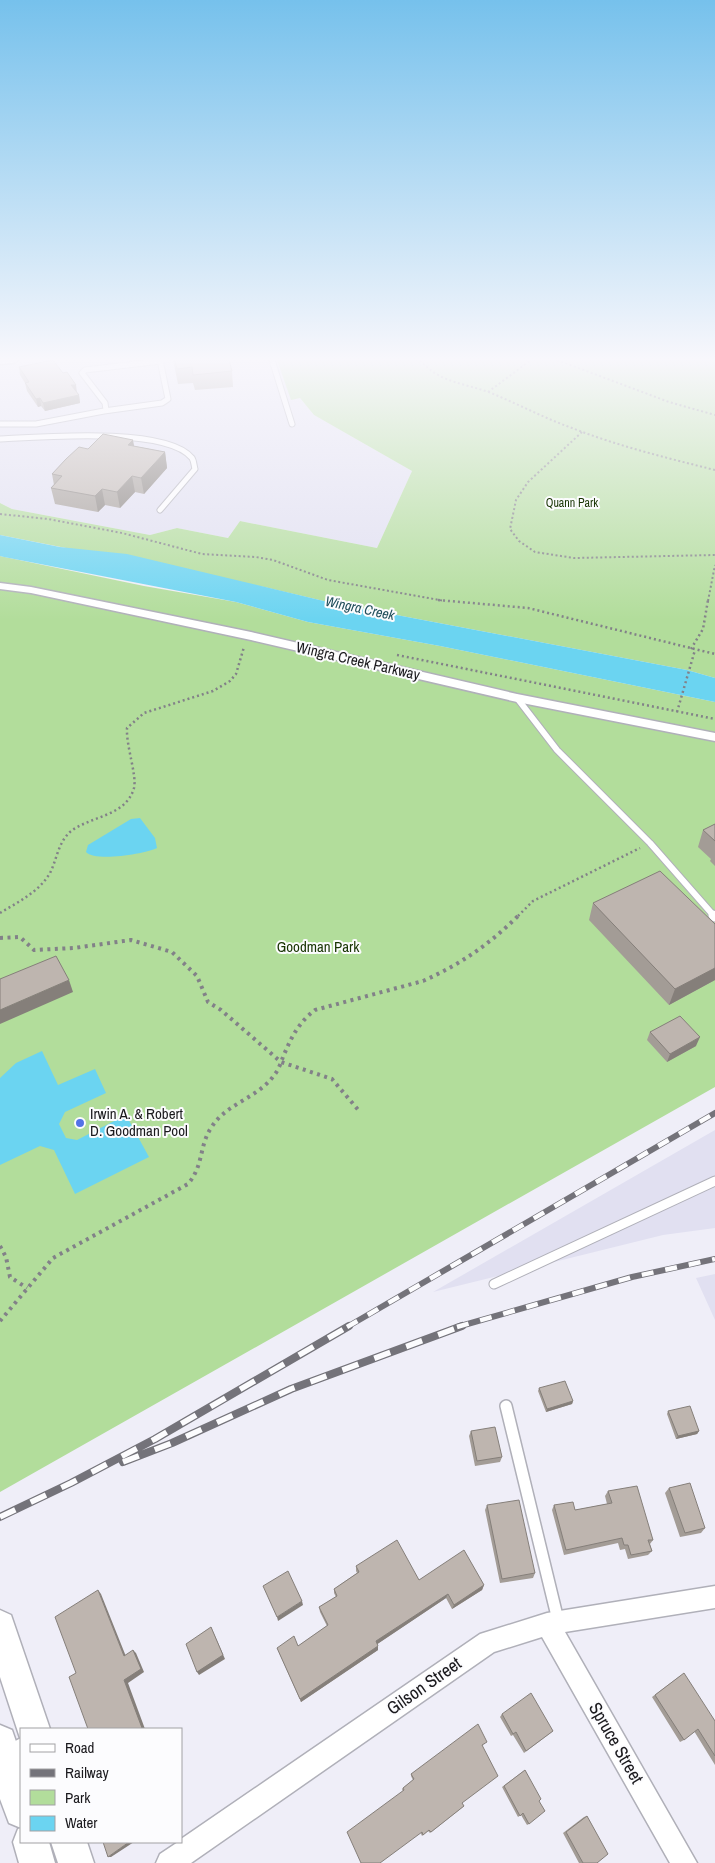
<svg xmlns="http://www.w3.org/2000/svg" width="715" height="1863" viewBox="0 0 715 1863" font-family="'Archivo Narrow',sans-serif">
  <style>
    .built { fill: #e1e0f1 }
    .green { fill: #b2dd9b }
    .water { fill: #6bd4f1 }
    .lines { fill: none; stroke-linecap: round; stroke-linejoin: round }
    .lane-far3-casing { stroke: #b0b0b9; stroke-width: 7 }
    .lane-far2-casing { stroke: #b0b0b9; stroke-width: 8 }
    .lane-far1-casing { stroke: #b0b0b9; stroke-width: 11 }
    .lane-casing { stroke: #b0b0b9; stroke-width: 14 }
    .street-casing { stroke: #b0b0b9; stroke-width: 3 }
    .secondary-casing { stroke: #b0b0b9; stroke-width: 3 }
    .path-far2 { stroke: #828188; stroke-width: 2; stroke-dasharray: 2 2.5; stroke-linecap: butt }
    .path-far1 { stroke: #828188; stroke-width: 2.5; stroke-dasharray: 2 3; stroke-linecap: butt }
    .path { stroke: #828188; stroke-width: 4; stroke-dasharray: 3 4.5; stroke-linecap: butt }
    .lane-far3 { stroke: #fff; stroke-width: 5 }
    .lane-far2 { stroke: #fff; stroke-width: 6 }
    .lane-far1 { stroke: #fff; stroke-width: 9 }
    .lane { stroke: #fff; stroke-width: 11 }
    .street { fill: #fff; fill-rule: evenodd }
    .secondary { fill: #fff; fill-rule: evenodd }
    .rail-far1-casing { stroke: #74737a; stroke-width: 6 }
    .rail-casing { stroke: #74737a; stroke-width: 8 }
    .rail-far1 { stroke: #fcfcfe; stroke-width: 4.5; stroke-dasharray: 12; stroke-linecap: butt }
    .rail { stroke: #fcfcfe; stroke-width: 5.5; stroke-dasharray: 17; stroke-linecap: butt }
    .wall { fill: #a39c96 }
    .shaded-wall { fill: #857f7a }
    .building { fill: #beb5af; stroke: #857f7a }
    .poi-dot { fill: #5372e7; stroke: #fcfcfe; stroke-width: 2 }
    .labels { text-anchor: middle; stroke-width: 4; stroke-linejoin: round; paint-order: stroke }
    .far-park-label { font-size: 12px; fill: #183403; stroke: #fcfcfe }
    .far-water-label { font-size: 14px; font-style: italic; fill: #204e5b; stroke: #fcfcfe }
    .street-label { font-size: 15px; fill: #1a191d; stroke: #fcfcfe }
    .park-label { font-size: 15px; fill: #183403; stroke: #fcfcfe }
    .poi-label { font-size: 15px; fill: #1a191d; stroke: #fcfcfe; text-anchor: start }
    .near-street-label { font-size: 18px; fill: #1a191d; stroke: #fcfcfe }
  </style>
  <rect width="100%" height="100%" fill="#efeef8"/>
  <path class="built" d="M40 360H277L291 399 300 398 314 415 412 471 377 548 240 521 228 538 177 528 150 535 12 509 0 503V366Z
    M715 1130V1228L663 1235 433 1292Z
    M715 1274V1320L696 1278Z"/>
  <path class="green" d="M277 360H715V678L687 670 328 602 264 587 0 535V503L12 509 150 535 177 528 228 538 240 521 377 548 412 471 314 415 300 398 291 400Z
    M0 556 144 586 236 602 308 622 440 646 715 702V1087L0 1492Z"/>
  <path class="water" d="M0 535 60 547 127 554 328 602 687 670 715 678V702L440 646 308 622 236 602 4 557 0 556Z
    M140 818 155 838 157 848C145 854 95 862 86 852L88 845 131 819Z
    M42 1051 58 1085 95 1069 106 1093 65 1112 59 1124 66 1138 77 1140 126 1115 149 1157 75 1194 54 1150 40 1146 0 1165V1078L16 1063Z"/>
  <g class="lines">
    <defs>
      <path id="lane-far3" d="M272 360 292 424
        M106 410 105 403 82 373 85 370 161 361
        M0 424H36L104 411 162 403 168 399 160 360
        M0 439C39 437 167 426 192 458 194 461 194 466 195 469L160 510"/>
      <path id="lane-far2" d="M517 698 557 750 650 843 714 916"/>
      <path id="lane-far1" d="M713 915 715 917
        M494 1284 715 1181"/>
      <path id="lane" d="M506 1406 558 1620"/>
      <path id="street" d="M0 360H18L14 363 0 364Z
        M0 583 31 587 251 632 517 694 715 733V741L517 702 251 640 31 593 0 589Z
        M715 1586V1608L565 1632 697 1863H670L542 1637 494 1652 191 1863H156L160 1854 178 1842H181V1839L480 1634 547 1613Z
        M21 1738V1764L0 1775V1749Z"/>
      <path id="secondary" d="M0 1610 11 1615 50 1729H21V1741L0 1677Z
        M0 1725 12 1730 21 1756V1842H49L55 1863H19L13 1842 18 1829 21 1828 9 1823 0 1799Z
        M51 1842H87L94 1863H58Z"/>
    </defs>
    <use href="#lane-far3" class="lane-far3-casing"/>
    <use href="#lane-far2" class="lane-far2-casing"/>
    <use href="#lane-far1" class="lane-far1-casing"/>
    <use href="#lane" class="lane-casing"/>
    <use href="#street" class="street-casing"/>
    <use href="#secondary" class="secondary-casing"/>
    <path class="path-far2" d="M420 360C439 383 465 383 491 393 518 404 544 418 572 428 618 446 667 458 715 470
      M557 360 669 402 715 415
      M488 392 531 360
      M582 432 528 482 516 500 510 529 519 541 535 552 574 558 715 555
      M0 514 48 519 122 533 202 554 256 557 273 560 328 580 445 601
      M708 601 715 565"/>
    <path class="path-far1" d="M438 600 528 608 715 654
      M691 649 703 629 708 600
      M397 655 715 719
      M677 712 695 650
      M0 913C18 902 39 892 50 873 57 859 58 843 70 832 89 816 126 817 134 788 137 775 126 746 127 728L144 713 213 691 230 681 236 674 244 647
      M518 916 533 901 640 848"/>
    <path class="path" d="M0 938 20 937 34 950 74 948 131 940 172 952 197 976 208 1002 221 1010 281 1062 332 1079 360 1112
      M0 1246 6 1257 10 1277 27 1288
      M0 1321 53 1258 188 1184C204 1165 199 1146 211 1128 226 1103 259 1098 275 1074 279 1069 281 1062 283 1057 291 1038 298 1023 315 1010L423 981C461 964 490 944 519 915"/>
    <use href="#lane-far3" class="lane-far3"/>
    <use href="#lane-far2" class="lane-far2"/>
    <use href="#lane-far1" class="lane-far1"/>
    <use href="#lane" class="lane"/>
    <use href="#street" class="street"/>
    <use href="#secondary" class="secondary"/>
    <defs>
      <path id="rail-far1" d="M347 1327 715 1113
        M457 1327 632 1277 715 1259"/>
      <path id="rail" d="M123 1462 172 1443 291 1389 462 1326
        M0 1517 71 1483 155 1439 349 1326"/>
    </defs>
    <use href="#rail-far1" class="rail-far1-casing"/>
    <use href="#rail" class="rail-casing"/>
    <use href="#rail-far1" class="rail-far1"/>
    <use href="#rail" class="rail"/>
  </g>
  <path class="wall" d="M173 360H229L232 371 233 387 195 390 193 383 178 384Z
    M19 367 77 393 79 395 80 403 45 411 41 406 38 407 27 391 25 383 20 375Z
    M134 446 165 452 167 468 144 494 135 492 120 508 105 505 98 512 55 504 51 488 54 485 52 474 88 449Z
    M715 824V866L710 861 711 859 698 847 703 830Z
    M593 903 715 924V980L669 1005 589 920Z
    M650 1032 696 1046 667 1062 647 1040Z
    M539 1388 573 1401 572 1404 546 1412 538 1391Z
    M668 1411 699 1431 697 1434 676 1439 667 1414Z
    M471 1431 502 1457 500 1462 475 1466 469 1436Z
    M669 1488 705 1528 701 1533 680 1537 665 1493Z
    M608 1491 653 1540 650 1544 652 1551 648 1555 628 1559 625 1549 620 1550 618 1543 564 1555 552 1510 554 1505 575 1510 607 1504 605 1496Z
    M487 1505 535 1573 533 1578 500 1583 485 1510Z
    M356 1566 419 1580 484 1585 482 1590 452 1609 446 1598 377 1644 378 1650 301 1702 277 1648 298 1646 327 1626 320 1612 319 1607 336 1597 334 1593V1589L357 1573 356 1571Z
    M680 1676 715 1721V1765L694 1731 684 1740 680 1742 652 1697Z
    M502 1714 553 1731 524 1753 513 1735 511 1736 500 1717Z
    M485 1744 482 1746 462 1803 464 1806 430 1833 428 1831 422 1836 402 1789 403 1788 413 1780 411 1776V1774Z
    M525 1770 539 1801 529 1824 527 1825 521 1815 518 1817 502 1787Z
    M587 1816 597 1863H579L563 1833 584 1817Z"/>
  <path class="shaded-wall" d="M71 385H76L77 393Z
    M79 395 80 403 45 411 43 403Z
    M40 398 41 406 38 407 36 399Z
    M133 440 136 456 128 445Z
    M165 452 167 468 144 494 141 478Z
    M132 476 135 492 120 508 117 492Z
    M102 489 105 505 98 512 95 496Z
    M715 968V980L669 1005 675 989Z
    M69 980 73 992 0 1024V1010Z
    M700 1037 696 1046 667 1062 670 1054Z
    M573 1401 572 1404 546 1412 547 1409Z
    M699 1431 697 1434 676 1439 678 1436Z
    M484 1585 482 1590 452 1609 454 1605Z
    M98 1590 101 1594 127 1659 124 1656Z
    M448 1594 446 1598 376 1645V1641Z
    M302 1601 303 1605 278 1621 277 1617Z
    M211 1627 225 1659 199 1675 197 1672Z
    M378 1646V1650L301 1702 300 1699Z
    M133 1650 136 1653 144 1672 128 1683 145 1729H140L124 1680Z
    M129 1842H134L111 1857H108Z"/>
  <path class="building" d="M53 360 63 373 67 372 76 385H71L79 395 43 403 40 398 36 399 26 384 25 383 29 382 19 367Z
    M175 360H229L232 371 193 375 192 367 177 369Z
    M103 434 133 440 128 445 165 452 141 478 132 476 117 492 102 489 95 496 51 488 62 476 52 474 66 459 79 447 88 449Z
    M715 824V841L703 830Z
    M660 871 715 924V968L675 989 593 903Z
    M56 956 69 980 0 1010V979Z
    M680 1016 700 1037 670 1054 650 1032Z
    M565 1381 573 1401 547 1409 539 1388Z
    M690 1406 699 1431 678 1436 668 1411Z
    M495 1427 502 1457 477 1461 471 1431Z
    M690 1483 705 1528 685 1533 669 1488Z
    M637 1486 653 1540H648L652 1551 631 1555 628 1545H624L622 1538 566 1550 554 1505 573 1502 575 1510 612 1503 608 1491Z
    M519 1500 535 1573 502 1579 487 1505Z
    M397 1540 419 1580 464 1550 484 1585 454 1605 448 1594 376 1641 378 1646 300 1699 277 1648 294 1636 298 1646 328 1625 319 1607 337 1596 334 1589 359 1572 356 1566Z
    M288 1571 302 1601 277 1617 263 1586Z
    M98 1590 124 1656 133 1650 141 1669 124 1680 142 1728 140 1729H88L69 1677 76 1673 55 1617Z
    M211 1627 223 1655 197 1672 186 1644Z
    M684 1673 715 1721V1756L698 1729 684 1740 655 1695Z
    M531 1693 553 1731 526 1751 516 1732 513 1734 502 1714Z
    M478 1724 487 1742 482 1745 498 1776 462 1803 464 1806 431 1832 429 1830 423 1835 422 1832 380 1863H361L347 1832 404 1790 403 1788 414 1779 411 1774Z
    M525 1770 541 1799 539 1801 545 1811 529 1824 523 1813 520 1816 504 1786Z
    M587 1816 608 1854 597 1863H583L566 1832Z
    M103 1842H129L108 1857Z"/>
  <linearGradient id="sky" x2="0" y2="1"><stop stop-color="#76c1ec"/><stop offset="0.58" stop-color="#f8f7fc"/><stop offset="1" stop-color="#f8f7fc" stop-opacity="0"/></linearGradient>
  <rect width="715" height="620" fill="url(#sky)"/>
  <circle class="poi-dot" cx="80" cy="1123" r="5"/>
  <g class="labels">
    <g class="far-park-label">
      <text x="572" y="507">Quann Park</text>
    </g>
    <g class="far-water-label">
      <text transform="translate(360 608) rotate(12)" y="5">Wingra Creek</text>
    </g>
    <g class="street-label">
      <text transform="translate(358 661) rotate(13)" y="5">Wingra Creek Parkway</text>
    </g>
    <g class="park-label">
      <text x="318" y="952">Goodman Park</text>
    </g>
    <g class="poi-label">
      <text x="90" y="1119">Irwin A. &amp; Robert<tspan x="90" dy="17">D. Goodman Pool</tspan></text>
    </g>
    <g class="near-street-label">
      <text transform="translate(424 1686) rotate(-35)" y="6">Gilson Street</text>
      <text transform="translate(616 1743) rotate(60)" y="6">Spruce Street</text>
    </g>
  </g>
  <rect x="20" y="1728" width="162" height="115" fill="#fcfcfe" stroke="#a2a1a4"/>
  <rect x="30" y="1744" width="25" height="8" fill="#ffffff" stroke="#a2a1a4"/>
  <text x="65" y="1753" font-size="15" fill="#1a191d">Road</text>
  <rect x="30" y="1769" width="25" height="8" fill="#74737a" stroke="#a2a1a4"/>
  <text x="65" y="1778" font-size="15" fill="#1a191d">Railway</text>
  <rect x="30" y="1790" width="25" height="15" fill="#b2dd9b" stroke="#a2a1a4"/>
  <text x="65" y="1803" font-size="15" fill="#1a191d">Park</text>
  <rect x="30" y="1816" width="25" height="15" fill="#6bd4f1" stroke="#a2a1a4"/>
  <text x="65" y="1828" font-size="15" fill="#1a191d">Water</text>
</svg>
